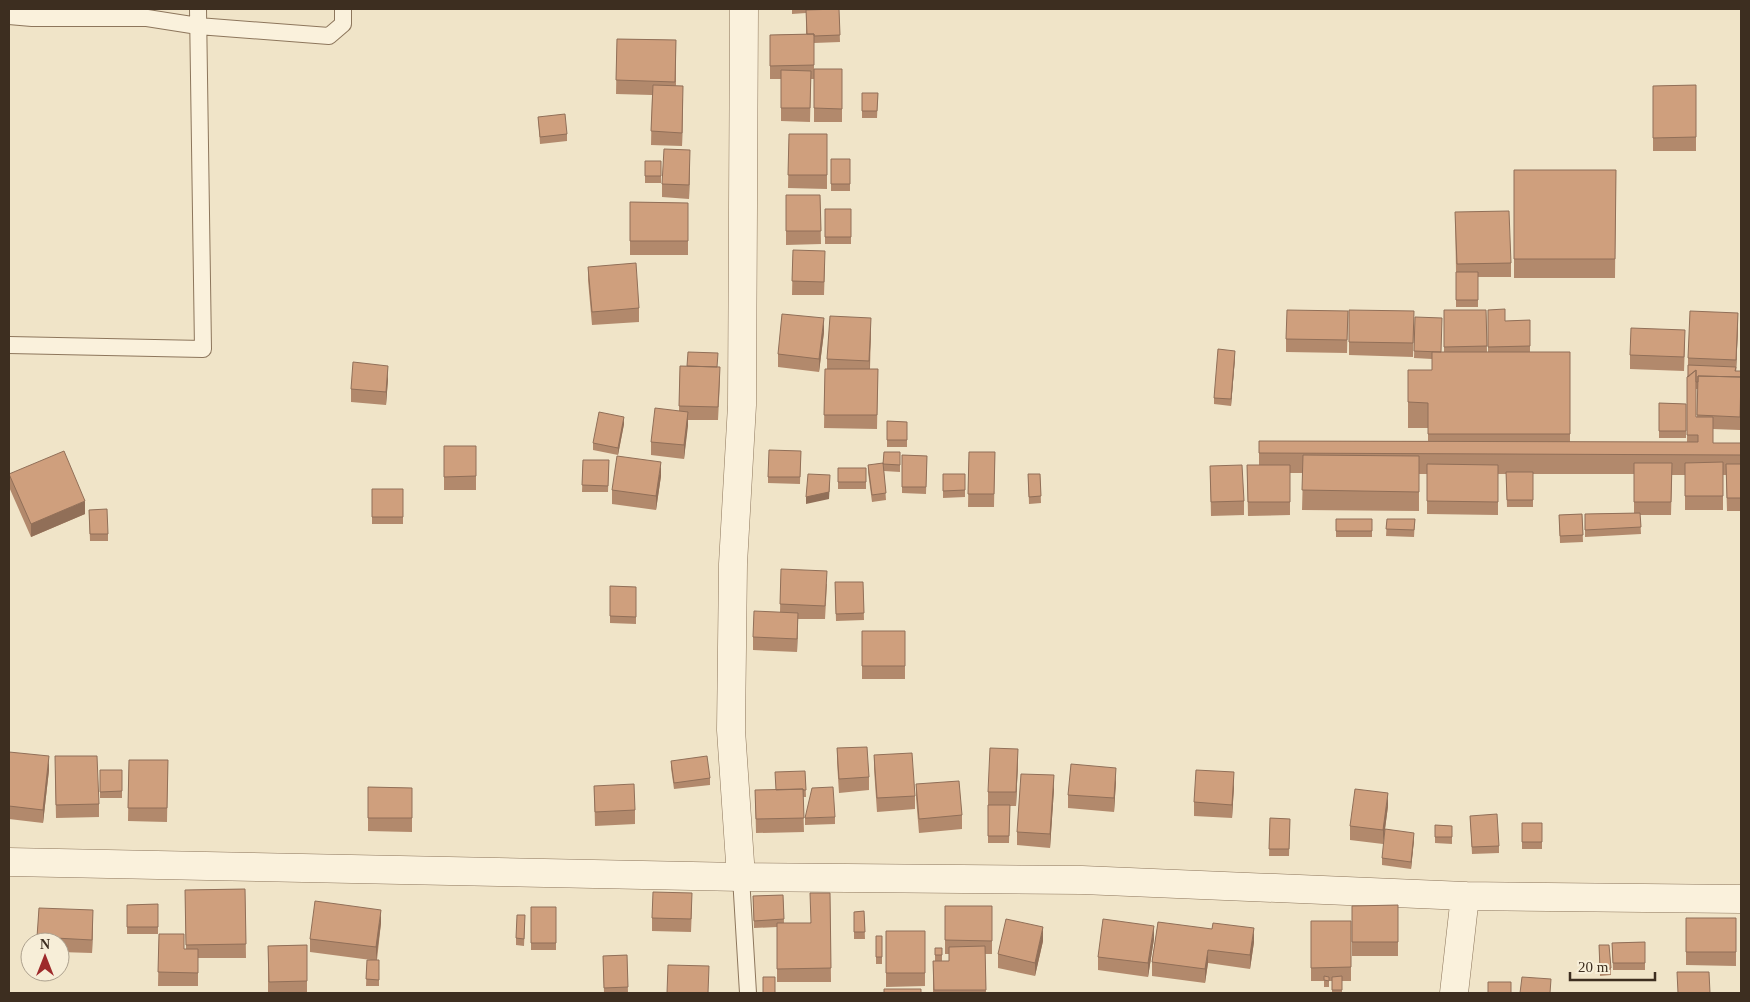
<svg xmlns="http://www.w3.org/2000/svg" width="1750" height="1002" viewBox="0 0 1750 1002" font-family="'Times New Roman',serif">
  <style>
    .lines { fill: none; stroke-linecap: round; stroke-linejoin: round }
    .lane-casing { stroke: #8d765c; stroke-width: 18 }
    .street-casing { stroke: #8d765c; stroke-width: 29 }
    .lane { stroke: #faf1dc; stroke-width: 16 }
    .street { stroke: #faf1dc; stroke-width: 28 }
    .wall { fill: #b2896c; fill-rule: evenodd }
    .shaded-wall { fill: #916f58 }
    .building { fill: #cf9f7d; stroke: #916f58 }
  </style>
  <rect width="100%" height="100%" fill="#f0e4c8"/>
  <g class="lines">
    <defs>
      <path id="lane" d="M9 16 32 18H147L198 26 329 36 343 24V9
        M9 345 203 349 198 9
        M741 877 748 993"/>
      <path id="street" d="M9 862 741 877 1082 880 1465 896 1741 899
        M741 877 731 730 733 564 742 405 744 9
        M1454 993 1465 896"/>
    </defs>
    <use href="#lane" class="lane-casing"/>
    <use href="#street" class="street-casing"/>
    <use href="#lane" class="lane"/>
    <use href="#street" class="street"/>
  </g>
  <path class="wall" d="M792 9H816V10L839 9 840 42 814 43V69H842V122H814V79H811L810 122 781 121V79H770V35L806 34V13L792 14Z
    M617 39 676 40V86L683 100 682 146 651 145 652 95 616 94Z
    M1696 85V151H1653V86Z
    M862 93H878L877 118H862Z
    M538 117 567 134V141L540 144Z
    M789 134H827V189L788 188Z
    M831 159H850V191H831Z
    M645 161H661V183H645Z
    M690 164 689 199 662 197V184Z
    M1514 170H1616L1615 278H1514Z
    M786 195H820L821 244 786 245Z
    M630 202 688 203V255H630Z
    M825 209H851V244H825Z
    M1455 212 1511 263V277H1478V307H1456V272Z
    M793 250 825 264 824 295H792Z
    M588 267 639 308V322L592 325 588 280Z
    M1349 310 1414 325 1413 357 1349 355Z
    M1444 310H1486L1487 352H1488V310L1505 321 1530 320V352H1570V442H1687L1688 358 1738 327 1736 371H1741L1740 430 1713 429V443H1741V511H1727L1726 475H1723V510H1685V475H1672L1671 515H1640L1641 534 1585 537V514L1634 513V474H1533V507H1507L1506 474H1498V515L1427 514V474H1419V511L1302 510 1303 473H1290V515L1248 516 1247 465H1259V441H1428V428H1408V370H1432V359L1414 358 1415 317 1441 352H1444ZM1696 389H1698L1697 417H1696Z
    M1348 311 1347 353 1286 352V339Z
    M871 331 870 369H878L877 429 824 428 825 369H827V359Z
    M824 332 819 372 778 367V354Z
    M1685 343 1684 371 1630 369V355Z
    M1235 358 1231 406 1214 404V398Z
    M680 366 718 367 720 381 718 420H688L684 459 651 455V442L679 411Z
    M388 379 386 405 351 402V389Z
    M1659 403 1686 404V438H1659Z
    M887 421 907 422V447H887Z
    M624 424 618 455 593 450V443Z
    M444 446H476V490H444Z
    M801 451 800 484 768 483V477Z
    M884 452H900V472L884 471 886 500 872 502 868 472V465L883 467Z
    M969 452H995L994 507H968Z
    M902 455 927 456 926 494 902 493Z
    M583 460H609L608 492H582Z
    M1210 466 1244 501V515L1211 516Z
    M838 468H866V489H838Z
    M9 474 85 514 31 537 9 487Z
    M943 474H965V497L943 498Z
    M1028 474H1040L1041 503 1029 504Z
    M661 476 656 510 612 504V490Z
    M372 489H403V524H372Z
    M89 510 108 534V541H90Z
    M1582 514 1583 542 1560 543 1559 515Z
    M1336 519H1372V537H1336Z
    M1387 519H1415L1414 537 1386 536Z
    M781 569 827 584 825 619H798L797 652 753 650V637L780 612Z
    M835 582H863L864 620 836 621Z
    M610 586 636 587V624L610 623Z
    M862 631H905V679H862Z
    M837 748 869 777V790L839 793 837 762Z
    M9 752 49 770 43 823 9 819Z
    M874 755 915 796V809L877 812 874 769Z
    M129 760H168L167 822 128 821Z
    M671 761 710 778V785L674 789 671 768Z
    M1018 762 1016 806H1010L1009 843H988V792Z
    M55 770 99 804V817L56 818Z
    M100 770H122V798H100Z
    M805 771 806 797H803L804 832 756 833 755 790H775Z
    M1116 781 1114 812 1068 808V795Z
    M916 784 962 815V829L919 833 916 798Z
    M594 786 635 810V824L595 826Z
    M1234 786 1232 818 1194 816V802Z
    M368 787 412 788V832L368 831Z
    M1054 789 1050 848 1017 845V832Z
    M1388 806 1383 844 1350 840V826Z
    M1470 816 1499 846V853L1472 854Z
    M835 817V824L805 825V818Z
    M1270 818 1290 819 1289 856H1269Z
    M1522 823H1542V849H1522Z
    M1435 825 1452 826V844L1435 843Z
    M1414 840 1411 869 1382 865V858Z
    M245 889 246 958H198V986H158L159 934 184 949H186L185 890Z
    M830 893 831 982H777V927L754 928 753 896 783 895 784 923H810Z
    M158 904V934H127V905Z
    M1398 905V956H1352V906Z
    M945 906H992V954H985L986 993H933V961H935V948H942V961H949V954H945Z
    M531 907H556V950H531Z
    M692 907 691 932 652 931V918Z
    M39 908 93 924 92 953 60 952V942H37Z
    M864 911 865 939H854V912Z
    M1686 918H1736V966L1686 965Z
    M1311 921H1351V981H1342V993H1332V981H1329V987H1324V981H1311Z
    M525 922 524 946 516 945V938Z
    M1158 922 1254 942 1250 969 1208 963 1205 983 1152 976V962Z
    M381 923 377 960H379V986H366L367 960H371L310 952V939Z
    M886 931H925V986L886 987Z
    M876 936H882V964H876Z
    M1154 939 1148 977 1098 970V957Z
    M1043 941 1035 976 998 968V954Z
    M1645 942V970H1613L1612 943Z
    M307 945V993H268V946Z
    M1599 945 1611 968V975L1600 976Z
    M627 955 628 993H604L603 956Z"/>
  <path class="shaded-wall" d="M683 86V100L682 146V133Z
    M690 150V164L689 199V185Z
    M1738 313V327L1736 374V360Z
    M824 318V332L819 372V359Z
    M871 318V331L869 374V361Z
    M1235 351V358L1231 406V399Z
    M388 366V379L386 405V392Z
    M688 412V426L684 459V445Z
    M624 417V424L618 455V448Z
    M661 462V476L656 510V496Z
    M830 482 829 499 806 504V497Z
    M85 501V514L31 537V524Z
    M798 613V627L797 652V639Z
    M1018 749V762L1016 806V792Z
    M49 756V770L43 823V810Z
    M1116 768V781L1114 812V798Z
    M1234 772V786L1232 818V805Z
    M1054 775V789L1050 848V834Z
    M1388 793V806L1383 844V830Z
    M1414 833V840L1411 869V862Z
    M93 910V924L92 953V940Z
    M381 910V923L376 961V947Z
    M1154 926V939L1148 977V963Z
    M1043 927V941L1035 976V963Z
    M1254 928V942L1250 969V955Z
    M1208 950V963L1205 983V969Z"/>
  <path class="building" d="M839 9 840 35 814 36V34H807L806 10Z
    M814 34V65L770 66V35Z
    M617 39 676 40 675 82 616 80Z
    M814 69H842V109L814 108Z
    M781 70 811 71 810 108H781Z
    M653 85 683 86 682 133 651 131Z
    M1696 85V137L1653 138V86Z
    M862 93H878L877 111H862Z
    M565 114 567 134 540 137 538 117Z
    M789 134H827V175H788Z
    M664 149 690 150 689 185 662 184Z
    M831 159H850V184H831Z
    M645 161H661V176H645Z
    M1514 170H1616L1615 259H1514Z
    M786 195H820L821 231H786Z
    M630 202 688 203V241H630Z
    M825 209H851V237H825Z
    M1509 211 1511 263 1457 264 1455 212Z
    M793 250 825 251 824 282 792 281Z
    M636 263 639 308 592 312 588 267Z
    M1456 272H1478V300H1456Z
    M1505 309V321L1530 320V346L1488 347V310Z
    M1287 310 1348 311 1347 340 1286 339Z
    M1349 310 1414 311 1413 343 1349 342Z
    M1444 310H1486L1487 346 1444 347Z
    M1690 311 1738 313 1736 360 1688 358Z
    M782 314 824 318 819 359 778 354Z
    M830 316 871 318 869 361 827 359Z
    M1415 317 1442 318 1441 352 1414 351Z
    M1631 328 1685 330 1684 357 1630 355Z
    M1218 349 1235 351 1231 399 1214 398Z
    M688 352 718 353 717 367 687 366Z
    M1432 352H1570V434H1428V403L1408 402V370H1432Z
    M353 362 388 366 386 392 351 389Z
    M1688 365 1736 367 1735 371H1741V384V377L1698 376V382H1696V370L1688 377Z
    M680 366 720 367 718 407 679 406Z
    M825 369H878L877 415H824Z
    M1696 370V417H1713V443H1741V455L1259 453V441L1698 442V435H1687V377Z
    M1698 376 1741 377 1740 417 1697 415Z
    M1659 403 1686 404V431H1659Z
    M655 408 688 412 684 445 651 442Z
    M599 412 624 417 618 448 593 443Z
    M887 421 907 422V440H887Z
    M444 446H476V476L444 477Z
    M769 450 801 451 800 477H768Z
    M64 451 85 501 31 524 9 474Z
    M884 452H900V465L883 464Z
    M969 452H995L994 494H968Z
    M902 455 927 456 926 487H902Z
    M1303 455 1419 456V492L1302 490Z
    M617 456 661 462 656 496 612 490Z
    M583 460H609L608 486 582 485Z
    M1723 462V496H1685V463Z
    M883 463 886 493 872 495 868 465Z
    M1634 463H1672L1671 502H1634Z
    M1427 464 1498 465V502L1427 501Z
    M1726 464H1741V498H1727Z
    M1242 465 1244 501 1211 502 1210 466Z
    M1247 465H1290V502H1248Z
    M838 468H866V482H838Z
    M1506 472H1533V500H1507Z
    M808 474 830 475 829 492 806 497Z
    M943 474H965V490L943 491Z
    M1028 474H1040L1041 496 1029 497Z
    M372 489H403V517H372Z
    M107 509 108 534H90L89 510Z
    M1640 513 1641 527 1585 530V514Z
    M1582 514 1583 535 1560 536 1559 515Z
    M1336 519H1372V531H1336Z
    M1387 519H1415L1414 530 1386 529Z
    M781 569 827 571 825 606 780 604Z
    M835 582H863L864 613 836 614Z
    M610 586 636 587V617L610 616Z
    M754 611 798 613 797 639 753 637Z
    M862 631H905V666H862Z
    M867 747 869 777 839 779 837 748Z
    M990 748 1018 749 1016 792H988Z
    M9 752 49 756 43 810 9 806Z
    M912 753 915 796 877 798 874 755Z
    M55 756H97L99 804 56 805Z
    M707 756 710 778 674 783 671 761Z
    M129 760H168L167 808H128Z
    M1071 764 1116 768 1114 798 1068 795Z
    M100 770H122V791L100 792Z
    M1196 770 1234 772 1232 805 1194 802Z
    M805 771 806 790H803V789L776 790 775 772Z
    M1021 774 1054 775 1050 834 1017 832Z
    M959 781 962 815 919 819 916 784Z
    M634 784 635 810 595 812 594 786Z
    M368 787 412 788V818H368Z
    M833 787 835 817 805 818 812 788Z
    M803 789 804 818 756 819 755 790Z
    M1355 789 1388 793 1383 830 1350 826Z
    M988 805H1010L1009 836H988Z
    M1497 814 1499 846 1472 847 1470 816Z
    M1270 818 1290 819 1289 849H1269Z
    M1522 823H1542V842H1522Z
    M1435 825 1452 826V837H1435Z
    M1385 829 1414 833 1411 862 1382 858Z
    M245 889 246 944 186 945 185 890Z
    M653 892 692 893 691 919 652 918Z
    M810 893H830L831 968 777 969V923H811Z
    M783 895 784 919 754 921 753 896Z
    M315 901 381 910 376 947 310 939Z
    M158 904V927H127V905Z
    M1398 905V942H1352V906Z
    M945 906H992V941L945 940Z
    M531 907H556V943H531Z
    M39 908 93 910 92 940 37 937Z
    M864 911 865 932H854V912Z
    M517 915H525L524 939 516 938Z
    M1686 918H1736V952H1686Z
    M1006 919 1043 927 1035 963 998 954Z
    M1103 919 1154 926 1148 963 1098 957Z
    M1311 921H1351V967L1311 968Z
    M1158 922 1212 929 1213 923 1254 928 1250 955 1208 950 1205 969 1152 962Z
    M886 931H925V973H886Z
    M159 934H184V949H198V973L158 972Z
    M876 936H882V957H876Z
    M1645 942V963H1613L1612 943Z
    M307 945V981L269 982 268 946Z
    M1599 945H1609L1611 968 1600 969Z
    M985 946 986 990H934L933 961H949V947Z
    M935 948H942V955H935Z
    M627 955 628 987 604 988 603 956Z
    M367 960H379V980L366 979Z
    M668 965 709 966 708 993H667Z
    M1677 972H1709L1710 993H1678Z
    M1324 976 1329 977V981L1324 980Z
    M1342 976V990H1332V977Z
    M763 977H775V993H763Z
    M1522 977 1551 979 1550 993H1520Z
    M1488 982H1511V993H1488Z
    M884 989H921V993H884Z"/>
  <rect width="1750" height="1002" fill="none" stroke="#3d2e20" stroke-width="20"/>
  <g transform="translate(45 957)"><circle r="24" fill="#f7eed8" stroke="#ada18e"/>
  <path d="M0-4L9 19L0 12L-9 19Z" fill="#9e2a2b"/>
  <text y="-8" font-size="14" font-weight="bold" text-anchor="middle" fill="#3d2e20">N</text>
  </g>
  <path d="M1570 972v8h85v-8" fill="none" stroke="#3d2e20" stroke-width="2.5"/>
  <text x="1578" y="972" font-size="15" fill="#3d2e20" stroke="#f7eed8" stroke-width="4" paint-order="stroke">20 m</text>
</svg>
